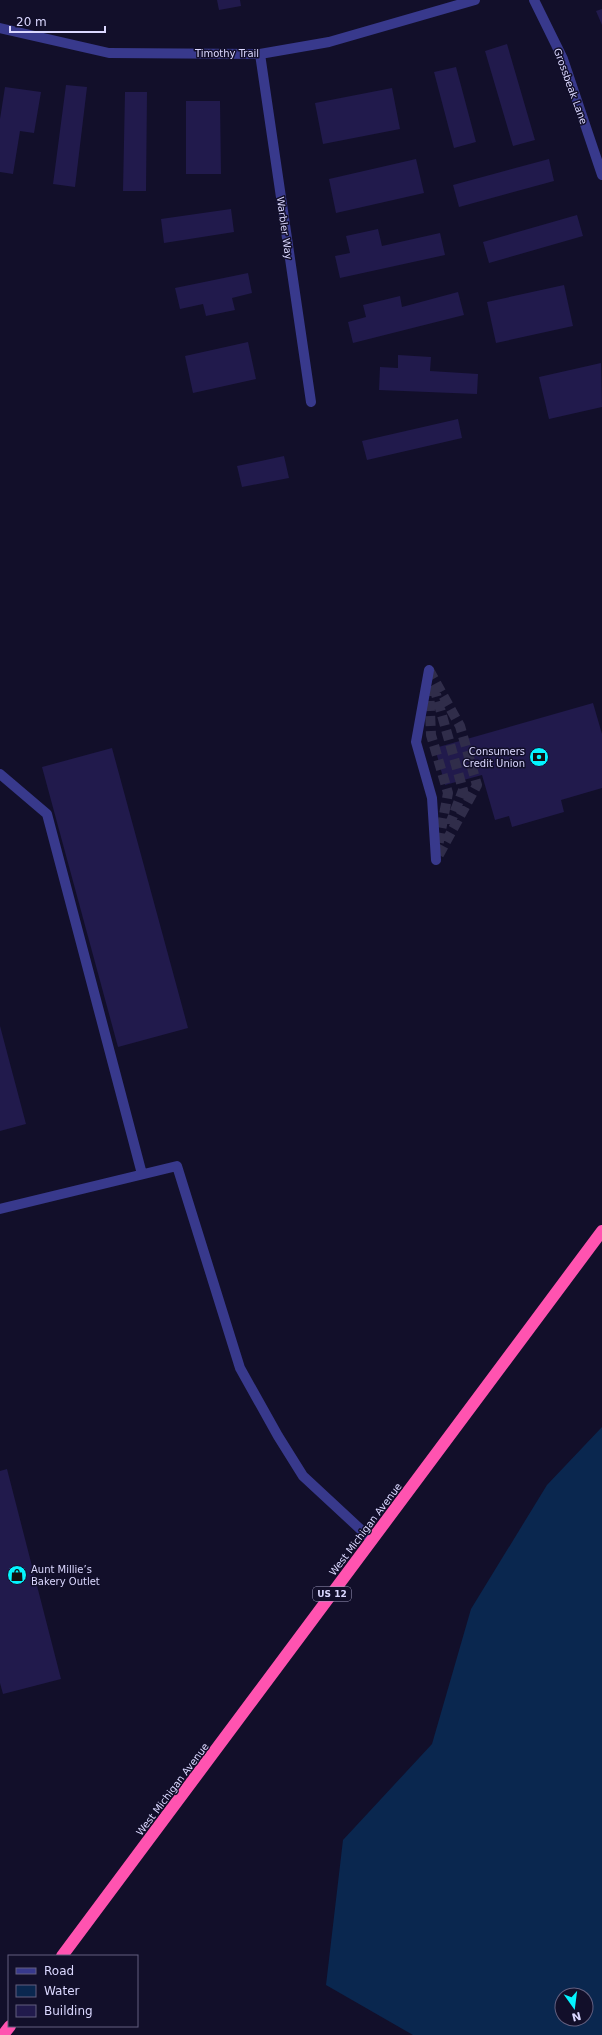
<svg xmlns="http://www.w3.org/2000/svg" width="602" height="2035" viewBox="0 0 602 2035" font-family="'DejaVu Sans',sans-serif">
  <style>
    .water { fill: #0a274f; fill-rule: evenodd }
    .building { fill: #211a4c }
    .lines { fill: none; stroke-linecap: round; stroke-linejoin: round }
    .minor-tunnel { stroke: #302d4a; stroke-width: 10; stroke-dasharray: 10 5; stroke-linecap: butt }
    .minor { stroke: #38398c; stroke-width: 10 }
    .highway { stroke: #ff53b0; stroke-width: 12 }
    .labels { text-anchor: middle; stroke-width: 3; stroke-linejoin: round; paint-order: stroke }
    .shield { fill: #120f2a; stroke: #9f9cbf; stroke-width: 1 }
    .shield-label { font-size: 9px; font-weight: bold; fill: #dbd8ff }
    .street-label { font-size: 10px; fill: #dbd8ff; stroke: #120f2a }
    .poi-label { font-size: 10px; fill: #dbd8ff; stroke: #120f2a; text-anchor: end }
  </style>
  <rect width="100%" height="100%" fill="#120f2a"/>
  <path class="water" d="M602 1427V2035H413L326 1985 343 1840 432 1744 471 1609 547 1485ZM562 1995H586V2019H562Z"/>
  <path class="building" d="M217 0H240L241 6 219 10Z
    M602 9V25L596 11Z
    M507 44 535 140 513 146 485 51Z
    M456 67 476 142 454 148 434 72Z
    M66 85 87 87 75 187 53 184Z
    M5 87 41 92 34 133 20 131 13 174 0 172V119Z
    M392 88 400 129 323 144 315 103Z
    M125 92H147L146 191H123Z
    M186 101H220L221 174H186Z
    M416 159 424 193 336 213 329 179Z
    M549 159 554 181 459 207 453 185Z
    M231 209 234 232 164 243 161 219Z
    M577 215 583 236 489 263 483 242Z
    M378 229 382 246 440 233 445 255 340 278 335 256 350 253 346 236Z
    M248 273 252 293 232 298 235 310 206 316 203 304 180 309 175 288Z
    M564 285 573 326 496 343 487 302Z
    M458 292 464 315 353 343 348 322 366 317 363 305 400 296 402 307Z
    M248 342 256 379 193 393 185 356Z
    M398 355 431 357 430 371 478 374 477 394 379 390 380 367 398 368Z
    M601 363 602 407 549 419 539 377Z
    M458 419 462 438 367 460 362 441Z
    M284 456 289 478 242 487 237 466Z
    M593 703 602 734V788L561 800 564 812 512 827 509 816 495 820 482 775 445 785 435 748Z
    M112 748 188 1028 118 1047 42 767Z
    M0 1026 26 1124 0 1131Z
    M7 1469 61 1679 3 1694 0 1683V1471Z"/>
  <g class="lines">
    <path class="minor-tunnel" d="M429 670 460 726 477 785 436 860
      M429 686 431 735 448 793 437 852
      M434 687 463 790 450 824"/>
    <path class="minor" d="M534 0 563 59 602 175
      M0 28 109 53 260 54 329 42 475 0
      M260 54 311 402
      M429 670 416 742 432 798 436 860
      M0 774 47 814 142 1174
      M0 1209 177 1166 240 1368 278 1436 303 1476 372 1540"/>
    <path class="highway" d="M62 1956 602 1231
      M3 2035 10 2026"/>
  </g>
  <defs>
    <symbol id="bank-disc" viewBox="-11 -11 22 22"><circle r="9.5" fill="#04f4ff" stroke="#120f2a"/><path d="M-6-4H6V4H-6ZM0-2.3a2.3 2.3 0 1 0 0 4.6a2.3 2.3 0 1 0 0-4.6Z" fill="#111"/></symbol>
    <symbol id="shop-disc" viewBox="-11 -11 22 22"><circle r="9.5" fill="#04f4ff" stroke="#120f2a"/><path d="M-5-2.5h2.3a2.7 3.5 0 0 1 5.4 0H5L5.5 6h-11ZM-1.5-2.5h3a1.5 2.3 0 0 0-3 0Z" fill="#111"/></symbol>
  </defs>
  <g fill-rule="evenodd">
    <use href="#bank-disc" x="528" y="746" width="22" height="22"/>
    <use href="#shop-disc" x="6" y="1564" width="22" height="22"/>
  </g>
  <g class="labels">
    <rect class="shield" x="313" y="1587" width="38" height="14" rx="3"/>
    <g class="shield-label">
      <text x="332" y="1597">US 12</text>
    </g>
    <g class="street-label">
      <text x="227" y="57">Timothy Trail</text>
      <text transform="translate(571 86) rotate(70)" y="4">Grossbeak Lane</text>
      <text transform="translate(285 228) rotate(82)" y="4">Warbler Way</text>
      <text transform="translate(365 1529) rotate(-53)" y="4">West Michigan Avenue</text>
      <text transform="translate(172 1789) rotate(-53)" y="4">West Michigan Avenue</text>
    </g>
    <g class="poi-label">
      <text x="525" y="755">Consumers<tspan x="525" dy="12">Credit Union</tspan></text>
      <text x="31" y="1573" text-anchor="start">Aunt Millie’s<tspan x="31" dy="12">Bakery Outlet</tspan></text>
    </g>
  </g>
  <rect x="8" y="1955" width="130" height="72" fill="#120f2a" stroke="#625f7f"/>
  <rect x="16" y="1968" width="20" height="6" fill="#38398c" stroke="#625f7f"/>
  <text x="44" y="1975" font-size="12" fill="#dbd8ff">Road</text>
  <rect x="16" y="1985" width="20" height="12" fill="#0a274f" stroke="#625f7f"/>
  <text x="44" y="1995" font-size="12" fill="#dbd8ff">Water</text>
  <rect x="16" y="2005" width="20" height="12" fill="#211a4c" stroke="#625f7f"/>
  <text x="44" y="2015" font-size="12" fill="#dbd8ff">Building</text>
  <g transform="translate(574 2007) rotate(166)"><circle r="19" fill="#120f2a" stroke="#625f7f"/>
  <path d="M0-3L7 15L0 10L-7 15Z" fill="#04f4ff"/>
  <text y="-6" font-size="11" font-weight="bold" text-anchor="middle" fill="#dbd8ff">N</text>
  </g>
  <path d="M10 26v6h95v-6" fill="none" stroke="#dbd8ff" stroke-width="2"/>
  <text x="16" y="26" font-size="12" fill="#dbd8ff" stroke="#120f2a" stroke-width="3" paint-order="stroke">20 m</text>
</svg>
